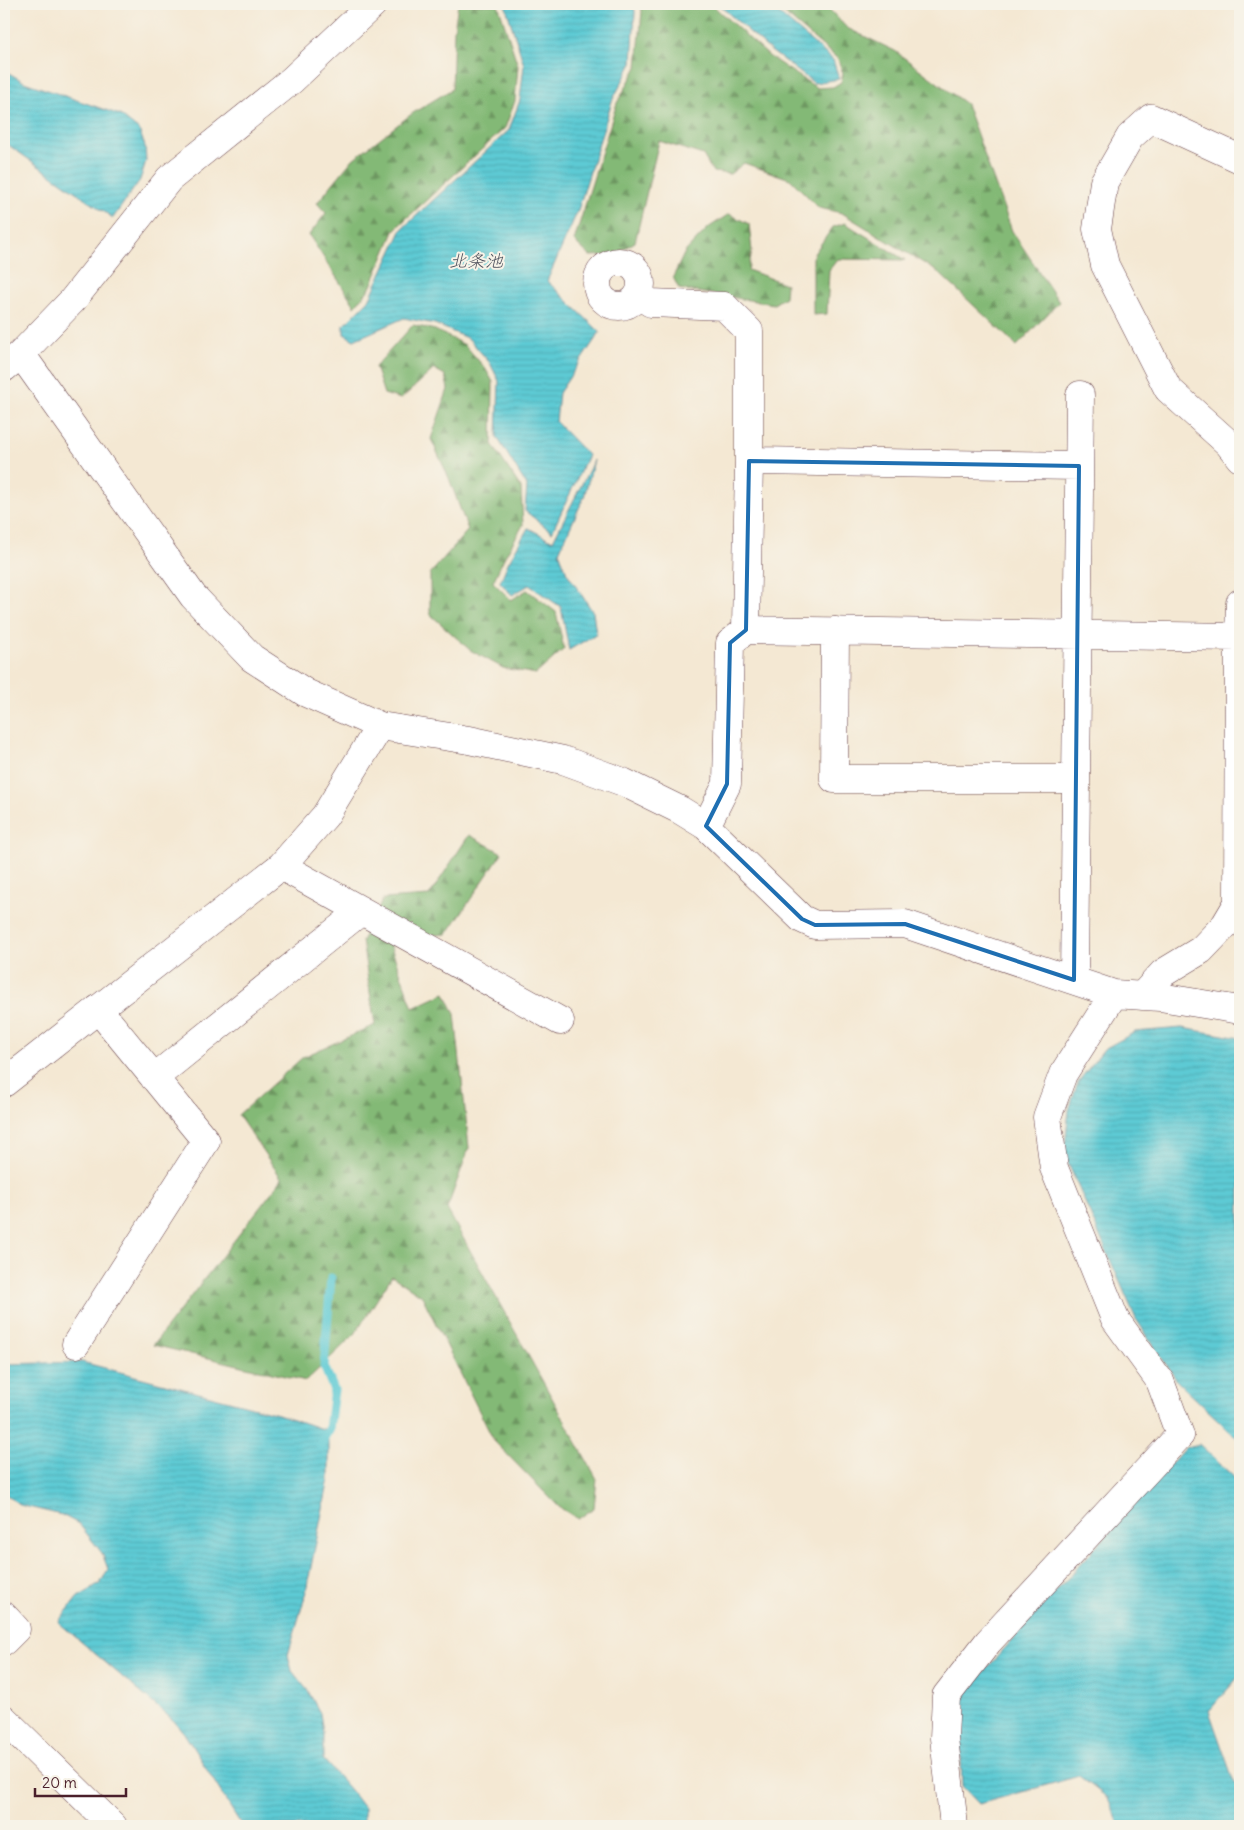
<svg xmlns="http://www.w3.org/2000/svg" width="1244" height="1830" viewBox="0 0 1244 1830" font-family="Delius,'Klee One',sans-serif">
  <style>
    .forest { fill: url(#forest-firs); stroke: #666c50 }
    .water { fill: url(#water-rules); stroke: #547480 }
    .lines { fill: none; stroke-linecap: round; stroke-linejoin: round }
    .stream { stroke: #5dcad4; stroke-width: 9 }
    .minor-casing { stroke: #643d44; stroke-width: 29 }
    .minor { stroke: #fff; stroke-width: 28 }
    .marked { fill: none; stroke: #1f6fb2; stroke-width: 4; stroke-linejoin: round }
    .labels { text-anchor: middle; stroke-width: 4; stroke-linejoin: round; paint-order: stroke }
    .water-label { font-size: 18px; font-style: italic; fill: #50525e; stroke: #f7f3e8 }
  </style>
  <defs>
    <pattern id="forest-firs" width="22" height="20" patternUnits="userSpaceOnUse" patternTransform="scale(1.25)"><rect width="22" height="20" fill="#83b976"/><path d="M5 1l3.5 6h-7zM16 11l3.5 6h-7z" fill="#6d9661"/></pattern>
    <pattern id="water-rules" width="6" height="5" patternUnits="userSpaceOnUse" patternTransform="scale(1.25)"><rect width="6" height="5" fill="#5dcad4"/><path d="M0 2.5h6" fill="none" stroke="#52adb6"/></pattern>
  </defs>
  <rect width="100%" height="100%" fill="#f7f3e8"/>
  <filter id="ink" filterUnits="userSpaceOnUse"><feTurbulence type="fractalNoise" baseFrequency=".02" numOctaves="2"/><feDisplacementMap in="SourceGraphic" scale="10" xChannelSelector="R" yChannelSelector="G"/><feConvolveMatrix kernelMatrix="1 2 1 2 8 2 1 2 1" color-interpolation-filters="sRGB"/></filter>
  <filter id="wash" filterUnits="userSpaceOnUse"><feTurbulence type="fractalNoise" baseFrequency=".0096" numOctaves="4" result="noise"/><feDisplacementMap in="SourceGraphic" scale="20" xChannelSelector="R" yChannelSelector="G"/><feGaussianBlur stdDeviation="1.12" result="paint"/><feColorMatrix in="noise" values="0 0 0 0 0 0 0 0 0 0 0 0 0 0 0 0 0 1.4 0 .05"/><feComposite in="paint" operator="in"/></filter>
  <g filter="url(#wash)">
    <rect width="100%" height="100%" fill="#f4e8d3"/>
    <path class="forest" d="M458 4H498L518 66 515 101 505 128 395 229 370 288 355 306 309 235 326 213 317 203 353 159 413 113 452 89 454 30Z
      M640 4H711L770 57 817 88 833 87 841 82 843 74 838 59 773 4H824L847 28 895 51 966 104 1012 231 1059 302 1017 346 938 272 842 213 819 208 790 179 744 163 730 174 713 172 703 155 659 141 635 242 614 255 590 256 574 241 617 103 637 67 642 11Z
      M729 214 749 224 752 251 748 270 786 284 785 297 774 304 679 289 673 277 685 252 708 228Z
      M845 223 905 260 838 259 829 270 827 314 813 315V255L833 227Z
      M413 325 435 330 465 345 485 368 493 382 492 444 521 488 523 525 504 558 493 582 511 600 527 590 556 612 564 649 536 674 503 668 470 650 430 614V574L468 530 449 478 431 439 448 389 445 375 434 369 401 399 384 394 375 367Z
      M469 835 502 853 447 934 388 939 413 1008 445 993 455 1014 469 1148 447 1209 597 1479 594 1508 578 1519 559 1507 494 1441 422 1296 392 1276 355 1334 306 1381 153 1345 282 1179 238 1115 303 1057 375 1025 362 941 383 899 429 896Z"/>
    <path class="water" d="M505 4H634L635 12 632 63 612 101 578 210 547 281 600 332 559 393 556 422 588 455 552 532 525 511 527 486 497 437 499 381 490 363 469 339 435 324 404 318 354 340 344 334V325L369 300 402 229 509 130 520 100 524 65Z
      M718 4H768L833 60 839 79 814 83 771 51Z
      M4 70 24 82 120 115 139 130 145 146 146 161 140 180 113 218 4 142Z
      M594 460 584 497 559 552 567 573 593 612 596 634 569 650 561 607 529 585 512 595 500 582 508 563 528 528 553 541Z
      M1182 1028 1240 1038V1441L1177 1381 1136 1319 1064 1154 1069 1110 1078 1082 1104 1049 1135 1032Z
      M82 1362 278 1414 325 1430 329 1445V1479L305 1596 288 1655 292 1671 308 1691 320 1713 323 1733V1759L351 1791 364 1808V1826H242L184 1733 174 1721 58 1622 78 1597 100 1584 108 1569 102 1553 79 1524 62 1515 20 1505 4 1493V1364Z
      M1199 1444 1240 1483V1675L1209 1711 1234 1782 1240 1787V1826H1120L1108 1798 1079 1776 979 1804 962 1786 959 1705 969 1688 1185 1448Z"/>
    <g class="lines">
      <path class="stream" d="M320 1445 329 1429 334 1390 324 1366 331 1278"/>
    </g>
  </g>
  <g filter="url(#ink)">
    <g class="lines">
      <defs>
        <path id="minor" d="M1240 159 1151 118 1130 137 1104 182 1097 229 1105 265 1168 389 1228 443 1240 458
          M597 284a22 22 0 1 1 44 0a22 22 0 1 1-44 0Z
          M638 295 651 303 724 306 749 331V461L746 630 730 643 727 784 706 826
          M21 354 193 596 252 658 306 693 380 726
          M4 368 21 354 72 301 169 179 292 80 373 4
          M749 461 1079 466
          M746 630 1239 637
          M835 631 834 779H1076
          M281 866 560 1021
          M1074 980 1080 395
          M1142 996 1163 973 1201 950 1225 925 1238 903 1239 637 1240 603
          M154 1078 361 911
          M4 1083 281 866 325 816 380 726 469 740 563 760 623 782 680 810 706 826 802 919 815 925 905 924 1114 994 1160 997 1240 1010
          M76 1344 206 1141 98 1009
          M4 1616 16 1629 4 1641
          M4 1719 113 1826
          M954 1826 944 1738 946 1696 988 1642 1180 1435 1160 1381 1115 1319 1054 1168 1047 1117 1063 1074 1114 994"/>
      </defs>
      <use href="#minor" class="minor-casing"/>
      <use href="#minor" class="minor"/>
    </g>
  </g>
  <path class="marked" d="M749 461 1079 466 1074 980 905 924 815 925 802 919 706 826 727 784 730 643 746 630Z"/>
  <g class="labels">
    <g class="water-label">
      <text x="476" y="267">北条池</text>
    </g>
  </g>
  <rect width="1244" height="1830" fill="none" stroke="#f7f3e8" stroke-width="20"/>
  <path d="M35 1788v8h91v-8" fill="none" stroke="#4a1f2b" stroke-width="2.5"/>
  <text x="42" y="1788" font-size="15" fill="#4a1f2b" stroke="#f7f3e8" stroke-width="4" paint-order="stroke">20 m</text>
</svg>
